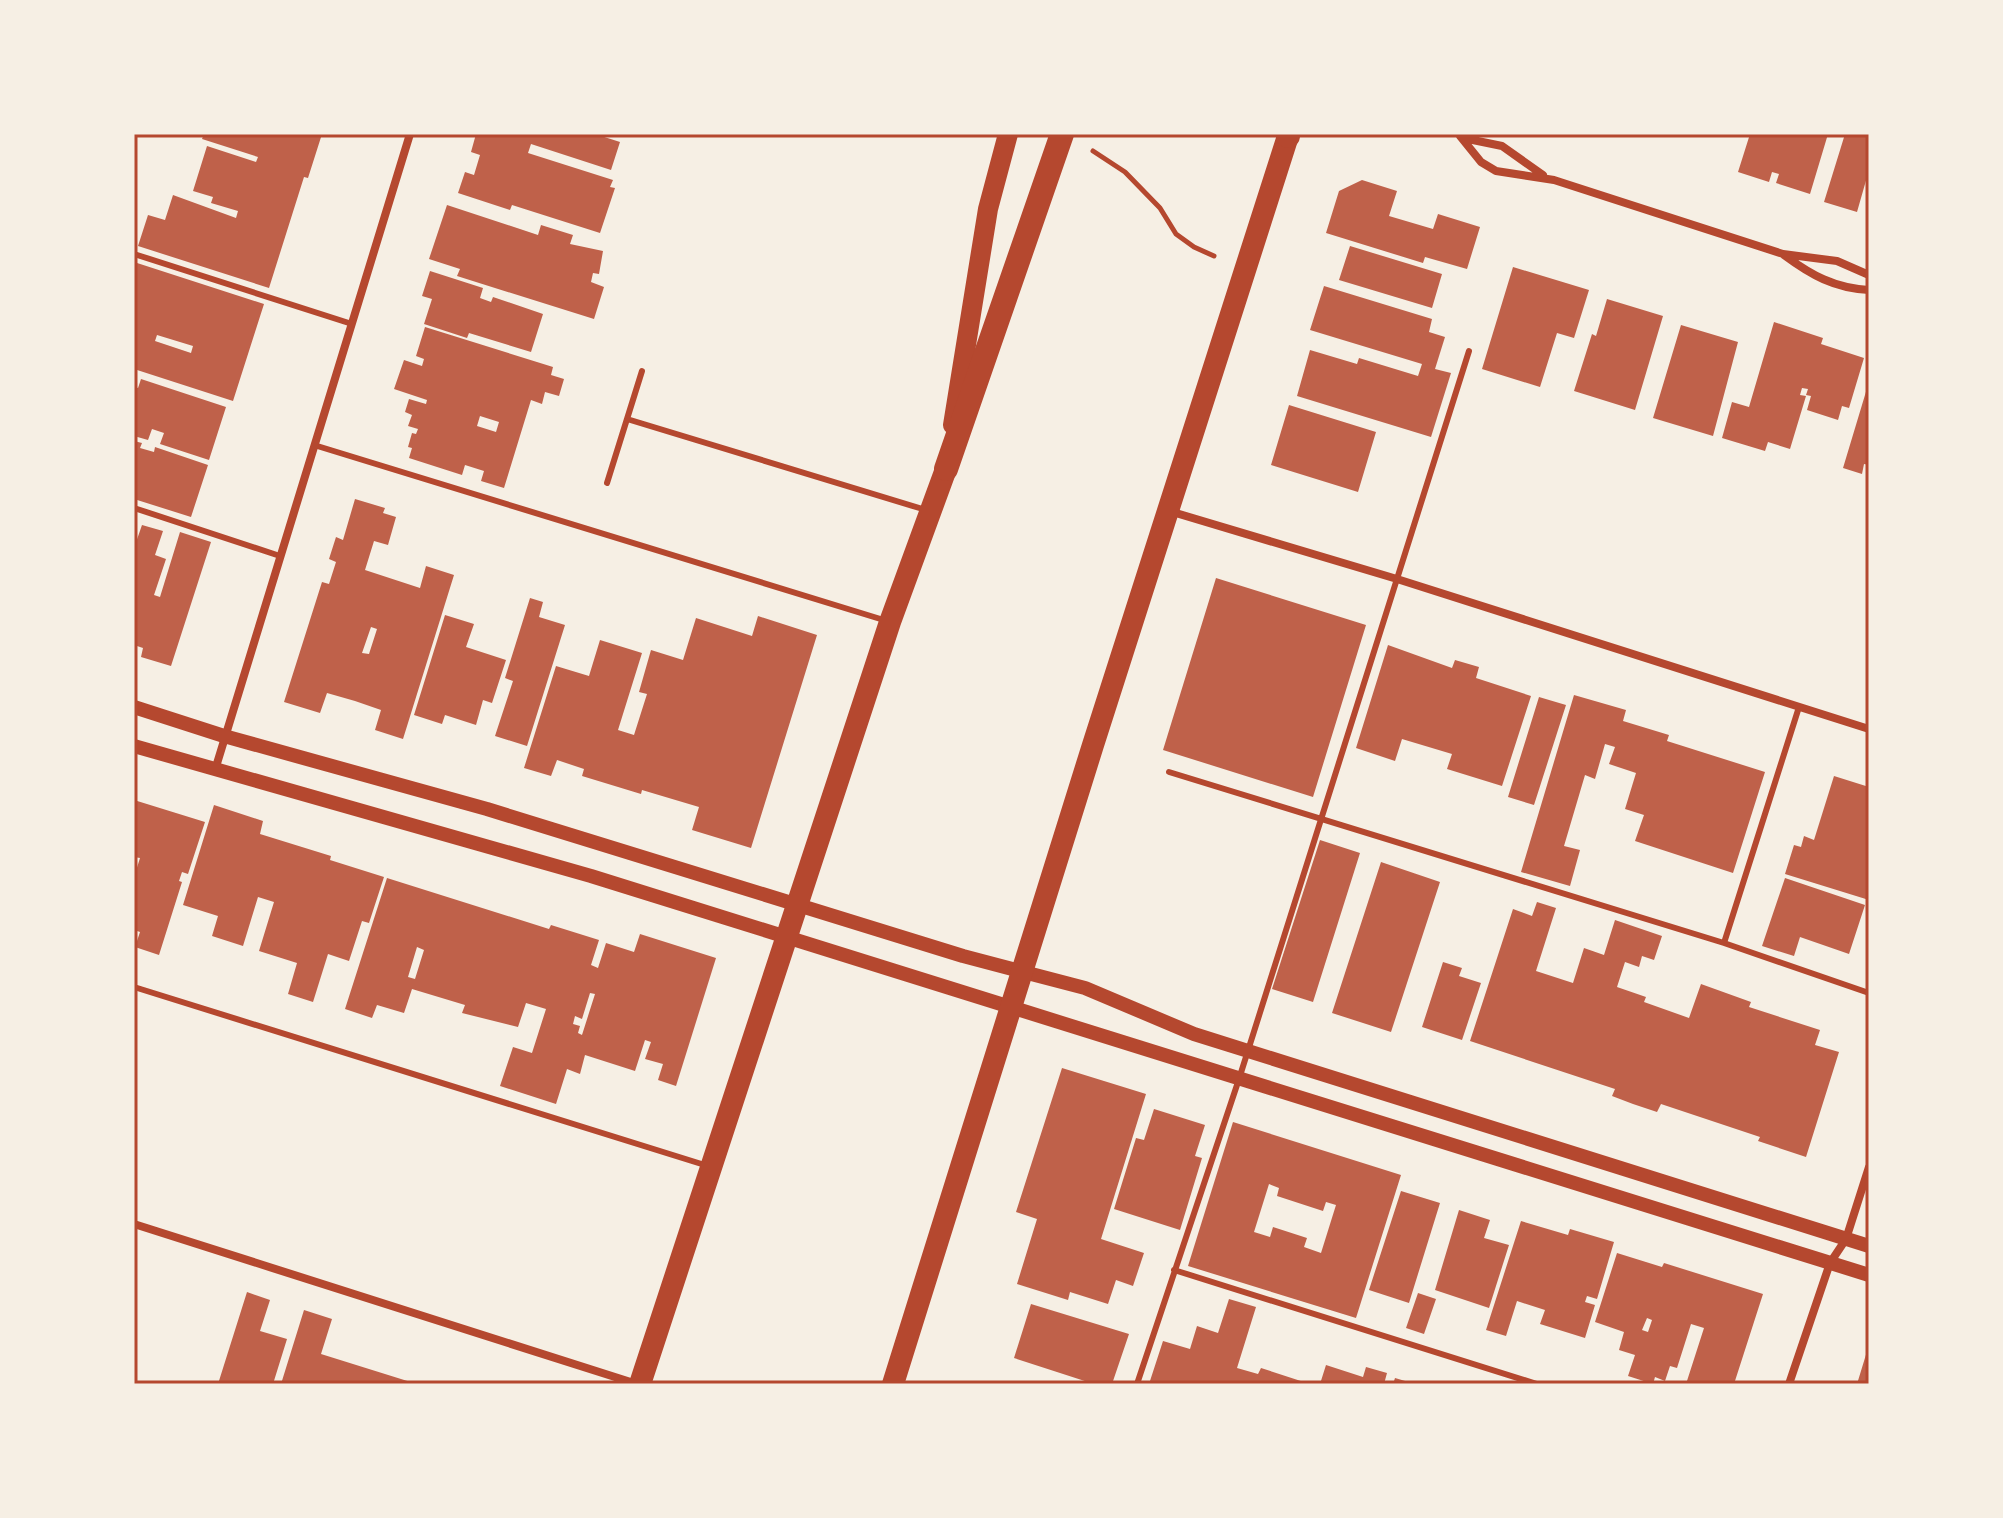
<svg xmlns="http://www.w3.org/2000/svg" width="2003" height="1518" viewBox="0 0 2003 1518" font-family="'PT Sans',sans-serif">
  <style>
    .building { fill: #bf614a; fill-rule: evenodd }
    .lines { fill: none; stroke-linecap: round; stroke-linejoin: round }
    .path { stroke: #b5482f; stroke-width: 5 }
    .service { stroke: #b5482f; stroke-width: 6 }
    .minor { stroke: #b5482f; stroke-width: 8 }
    .tertiary { stroke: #b5482f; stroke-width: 14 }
    .primary { stroke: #b5482f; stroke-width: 20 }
    .trunk { stroke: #b5482f; stroke-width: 22 }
    .motorway { stroke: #b5482f; stroke-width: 24 }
    .neatline { fill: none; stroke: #b5482f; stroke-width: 3 }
  </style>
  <rect width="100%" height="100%" fill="#f6efe4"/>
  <path class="building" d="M204 134H322L308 178 304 177 269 288 138 246 148 215 165 220 173 195 236 218 238 211 211 203 213 197 193 191 207 146 256 162 258 157 202 139Z
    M476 134H595L620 142 611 170 531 144 528 153 613 180 610 187 615 188 600 233 512 205 510 210 458 193 465 172 474 175 480 155 471 152Z
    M1750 134H1828L1810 194 1776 183 1779 174 1772 172 1769 182 1738 172Z
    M1845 134H1869V170L1857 212 1824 202Z
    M1362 180 1397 191 1389 216 1433 229 1438 214 1480 227 1467 269 1425 257 1423 263 1326 233 1339 191Z
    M447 205 538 235 541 225 573 235 570 244 603 251 599 274 593 273 591 282 604 287 594 319 457 276 460 269 429 259Z
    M1350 246 1442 274 1432 308 1339 280Z
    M134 262 264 304 233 401 134 369ZM157 335 193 346 191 353 155 341Z
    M1513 267 1589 290 1574 338 1557 333 1540 387 1482 369Z
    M430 271 483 288 480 298 491 302 493 297 543 314 531 352 469 333 467 338 424 324 432 299 422 296Z
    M1324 286 1432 319 1429 332 1445 337 1435 369 1451 373 1431 437 1297 396 1310 350 1357 364 1359 358 1418 376 1422 364 1310 330Z
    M1607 299 1663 316 1635 410 1574 391 1592 334 1596 336Z
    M1774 322 1823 338 1821 344 1864 358 1849 408 1842 406 1838 420 1807 410 1811 396 1806 395 1808 389 1802 388 1800 395 1806 396 1790 449 1768 442 1765 451 1722 438 1732 402 1749 407Z
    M1681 325 1738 342 1713 436 1653 418Z
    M425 327 553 367 551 375 564 379 559 396 545 392 542 404 531 400 504 488 481 481 484 471 465 465 462 475 409 458 412 448 408 447 412 433 416 434 418 429 408 426 412 415 405 412 409 399 426 404 427 400 394 389 404 360 422 366 424 359 416 356ZM480 416 499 422 496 432 477 426Z
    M141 379 226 407 209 460 160 444 164 433 152 429 148 440 134 436V387L138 388Z
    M1868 385 1869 465 1864 464 1862 474 1843 468Z
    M1289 405 1376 432 1358 492 1271 465Z
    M134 441 142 443 140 448 154 452 155 447 208 465 191 517 134 499Z
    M355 499 385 508 383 513 396 517 388 545 374 541 365 570 420 588 426 566 454 575 403 739 375 730 381 710 355 701 327 693 320 713 284 702 322 582 329 584 336 562 329 559 336 537 343 540ZM371 627 377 629 369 654 362 653Z
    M142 525 163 531 155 555 166 559 154 595 160 597 180 532 211 542 171 666 141 657 143 648 134 645V548Z
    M1216 578 1366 625 1313 797 1163 750Z
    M530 598 543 602 539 617 565 625 527 746 495 736 513 681 505 678Z
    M445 615 474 624 466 647 506 660 492 703 483 700 476 725 445 715 442 724 414 715Z
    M758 616 817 635 751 848 692 830 699 807 642 790 641 794 582 776 584 769 557 760 551 776 524 768 556 666 589 676 600 640 642 653 618 730 634 735 647 694 639 692 651 650 683 660 696 618 752 636Z
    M1388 645 1452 668 1455 660 1479 667 1476 678 1531 696 1502 786 1447 769 1452 754 1402 739 1395 761 1356 748Z
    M1574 695 1626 710 1623 721 1669 735 1667 741 1765 772 1733 873 1635 841 1644 815 1625 809 1636 773 1609 764 1615 747 1605 744 1595 779 1585 775 1564 846 1580 850 1570 886 1521 872Z
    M1539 697 1566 705 1534 805 1508 797Z
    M1834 776 1869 787V900L1785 874 1794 845 1801 847 1804 836 1814 840Z
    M134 800 205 822 188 874 182 872 179 881 182 882 159 955 135 947 140 932 134 930V877L140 858 134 857Z
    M214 805 263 821 260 834 331 856 330 860 384 877 369 923 362 921 349 961 328 954 313 1002 288 994 297 963 259 951 274 902 258 897 243 946 212 936 218 916 183 905Z
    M1320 840 1360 853 1313 1002 1272 989Z
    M1381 862 1440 882 1391 1032 1332 1013Z
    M387 878 549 929 551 925 599 940 591 965 598 968 606 943 634 952 640 934 716 958 676 1086 658 1080 663 1064 645 1059 651 1042 645 1040 635 1071 585 1055 580 1074 567 1069 556 1104 500 1086 513 1047 532 1053 546 1009 526 1003 518 1027 462 1013 465 1005 412 989 404 1013 377 1005 372 1018 345 1009ZM417 947 424 950 415 979 408 977ZM590 993 595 994 582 1035 578 1033 580 1026 573 1024 575 1016 582 1019Z
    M1785 878 1865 905 1849 954 1800 937 1794 956 1762 946Z
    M1537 902 1556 908 1536 971 1573 983 1584 948 1604 955 1615 920 1662 936 1654 960 1642 956 1639 967 1625 962 1617 987 1646 997 1644 1002 1689 1018 1701 984 1751 1002 1749 1007 1820 1030 1815 1045 1839 1052 1806 1157 1758 1141 1760 1137 1661 1104 1657 1112 1633 1104 1612 1096 1615 1089 1470 1041 1513 909 1532 916Z
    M1443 962 1462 968 1459 976 1481 983 1462 1040 1422 1027Z
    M1062 1068 1146 1094 1101 1239 1144 1253 1133 1286 1116 1280 1108 1304 1070 1292 1068 1300 1017 1284 1037 1219 1016 1212Z
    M1154 1109 1205 1125 1195 1156 1202 1158 1180 1230 1114 1209 1136 1138 1144 1140Z
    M1233 1122 1401 1175 1356 1318 1188 1266ZM1269 1184 1279 1188 1277 1196 1323 1211 1326 1202 1336 1205 1321 1253 1304 1247 1307 1238 1273 1227 1270 1237 1254 1232Z
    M1401 1191 1440 1203 1409 1303 1369 1290Z
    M1459 1210 1490 1220 1484 1238 1509 1245 1489 1308 1435 1290Z
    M1521 1221 1568 1235 1570 1229 1614 1242 1597 1299 1587 1296 1585 1302 1595 1305 1585 1338 1540 1324 1545 1310 1517 1301 1506 1336 1486 1330Z
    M1617 1253 1662 1267 1664 1263 1763 1294 1734 1384H1686L1704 1328 1691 1324 1677 1368 1670 1366 1665 1381 1655 1377 1653 1384 1628 1376 1635 1355 1619 1350 1624 1332 1595 1322ZM1647 1318 1652 1320 1648 1332 1642 1330Z
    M247 1292 270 1300 260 1331 287 1339 273 1384H218Z
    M1418 1293 1436 1299 1424 1334 1406 1328Z
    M1229 1299 1256 1307 1237 1368 1258 1374 1261 1368 1310 1384H1149L1163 1341 1190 1349 1197 1326 1218 1333Z
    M1031 1304 1129 1334 1112 1384H1094L1014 1358Z
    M304 1310 332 1319 321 1354 417 1384H281Z
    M1868 1348 1869 1384H1857Z
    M1326 1365 1363 1377 1366 1367 1387 1373 1384 1384H1320Z
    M1395 1378 1412 1383V1384H1393Z"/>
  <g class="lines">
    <path class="path" d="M1093 151 1125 172 1160 208 1176 234 1194 247 1214 256"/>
    <path class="service" d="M134 254 352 324
      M627 419 926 510
      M314 445 887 621
      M607 483 642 371
      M134 508 280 556
      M1169 772 1724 943 1869 993
      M1724 943 1799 707
      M134 987 708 1166
      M1174 1270 1537 1384
      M1137 1384 1239 1079 1469 351"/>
    <path class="minor" d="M1460 136 1481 162 1496 171 1554 180 1783 254 1837 261 1869 275
      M1463 138 1502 146 1543 175
      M1784 255C1811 275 1834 288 1869 290
      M1169 511 1397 579 1869 729
      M215 770 410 134
      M134 1224 637 1384
      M1789 1384 1830 1263 1846 1239 1869 1167"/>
    <path class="tertiary" d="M134 707 224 736 487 809 963 956 1085 988 1194 1034 1869 1246
      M134 746 591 876 1869 1275"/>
    <path class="primary" d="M953 425 988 209 1008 134"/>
    <path class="trunk" d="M640 1384 890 622 946 469
      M893 1384 1093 745 1288 136"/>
    <path class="motorway" d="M1288 136V134
      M946 469 1062 134"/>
  </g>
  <rect width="2003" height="1518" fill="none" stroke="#f6efe4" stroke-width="272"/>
  <rect x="136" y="136" width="1731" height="1246" class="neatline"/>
</svg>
